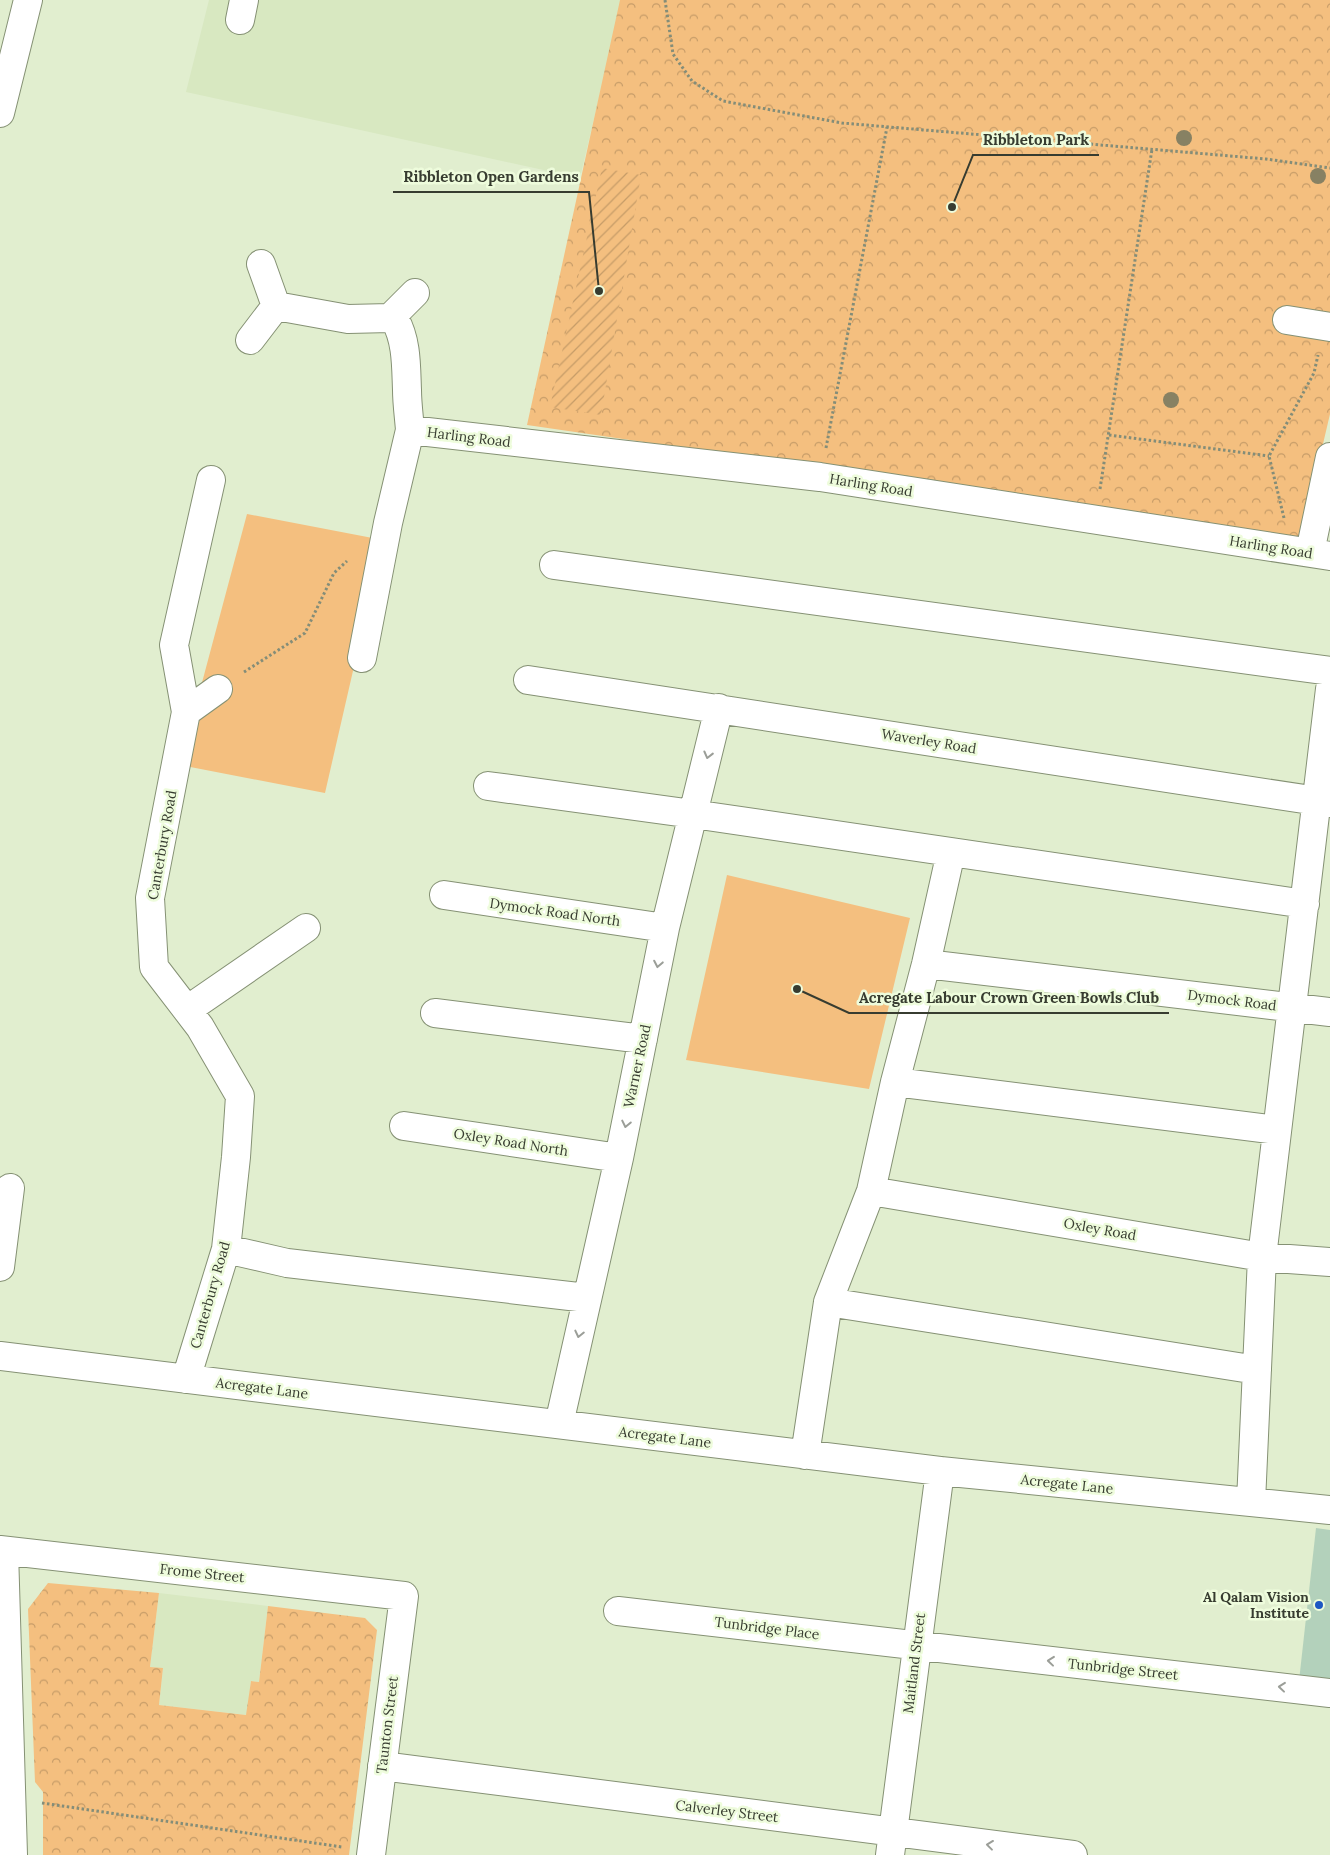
<svg xmlns="http://www.w3.org/2000/svg" width="1330" height="1855" viewBox="0 0 1330 1855" font-family="Lora,serif">
  <style>
    .built { fill: #d8e8c1 }
    .grass { fill: #f4bf7f }
    .park { fill: url(#park-crowns) }
    .garden { fill: url(#garden-furrows) }
    .building { fill: #b3d1bb }
    .lines { fill: none; stroke-linecap: round; stroke-linejoin: round }
    .minor-casing { stroke: #859174; stroke-width: 30 }
    .path { stroke: #848d78; stroke-width: 3; stroke-dasharray: 2.5 2.5; stroke-linecap: butt }
    .minor { stroke: #fff; stroke-width: 28 }
    .tree { fill: #878163 }
    .oneway { stroke: #9b9e98 }
    .poi-dot { fill: #1d57c3; stroke: #eefcdc; stroke-width: 2 }
    .labels { text-anchor: middle; stroke-width: 5; stroke-linejoin: round; paint-order: stroke }
    .street-label { font-size: 14px; fill: #373c30; stroke: #eefcdc }
    .poi-label { font-size: 14px; font-weight: bold; fill: #373c30; stroke: #eefcdc; text-anchor: end }
    .leader { fill: none; stroke: #373c30; stroke-width: 2 }
    .callout-dot { fill: #373c30; stroke: #eefcdc; stroke-width: 2 }
    .callout-label { font-size: 15px; text-anchor: middle; font-weight: bold; fill: #373c30; stroke: #eefcdc; stroke-width: 5; stroke-linejoin: round; paint-order: stroke }
  </style>
  <defs>
    <pattern id="park-crowns" width="20" height="18" patternUnits="userSpaceOnUse" patternTransform="scale(1.25)"><rect width="20" height="18" fill="#f4bf7f"/><path d="M2 6a3 3 0 1 1 6 0M12 15a3 3 0 1 1 6 0" fill="none" stroke="#c69c68"/></pattern>
    <pattern id="garden-furrows" width="10" height="10" patternUnits="userSpaceOnUse" patternTransform="scale(1.25)"><rect width="10" height="10" fill="#f4bf7f"/><path d="M-1 1l2-2M0 10L10 0M9 11l2-2" fill="none" stroke="#c69c68"/></pattern>
  </defs>
  <rect width="100%" height="100%" fill="#e1eecf"/>
  <path class="built" d="M209 0H622L580 178 186 92Z
    M159 1593 268 1606 259 1682 251 1681 247 1715 159 1705 163 1669 150 1667Z"/>
  <path class="grass" d="M247 514 383 540 325 793 180 765Z
    M727 875 910 918 869 1089 686 1060Z"/>
  <path class="park" d="M620 0H1330V414L1301 538 527 425Z
    M48 1583 159 1593 150 1667 163 1668 159 1705 246 1715 251 1681 259 1682 268 1606 365 1618 377 1630 349 1855H43V1792L35 1782 28 1609Z"/>
  <path class="garden" d="M602 168 641 175 601 415 550 407Z"/>
  <path class="building" d="M1316 1528 1330 1530V1684L1299 1681Z"/>
  <g class="lines">
    <defs>
      <path id="minor" d="M240 20 244 0
        M0 113 28 0
        M276 306 348 319 390 318 395 320C407 341 406 367 407 390 407 403 409 417 410 430
        M390 318 415 293
        M1287 320 1330 327
        M250 340 276 306 261 264
        M1310 552 1330 457
        M554 565 1330 671
        M362 658 388 523 410 430 820 477 1330 556
        M528 680 1330 803
        M186 712 174 645 211 480
        M488 786 693 814 1305 904
        M444 895 665 928
        M926 964 1330 1012
        M187 1010 306 928
        M435 1013 643 1039
        M895 1082 1277 1130
        M404 1126 619 1158
        M871 1191 1262 1257 1330 1262
        M226 1249 287 1263 587 1298
        M0 1267 10 1188
        M828 1302 871 1191 895 1082 926 964 951 852
        M0 1356 940 1471 1330 1510
        M186 1379 226 1249 236 1157 240 1096 200 1027 154 967 150 898 186 712 218 689
        M559 1424 619 1158 665 928 719 708
        M805 1455 828 1302 1257 1370
        M1251 1502 1262 1257 1330 689
        M0 1550 404 1596 371 1855
        M4 1551 13 1855
        M618 1611 1330 1693
        M382 1766 1073 1855
        M890 1855 940 1471"/>
    </defs>
    <use href="#minor" class="minor-casing"/>
    <path class="path" d="M665 0 673 54 692 81 723 101 842 123 1266 159 1330 168
      M1109 435 1269 456
      M826 448 887 127
      M1100 489 1152 149
      M1284 518 1269 456 1314 373 1318 355
      M244 672 305 633 334 573 347 561
      M42 1803 342 1847"/>
    <use href="#minor" class="minor"/>
  </g>
  <g class="tree">
    <circle cx="1184" cy="138" r="8"/>
    <circle cx="1318" cy="176" r="8"/>
    <circle cx="1171" cy="400" r="8"/>
  </g>
  <defs><path id="oneway-chevron" d="M-2-3.5L2.5 0L-2 3.5" fill="none" stroke-width="1.6" stroke-linecap="round" stroke-linejoin="round" transform="scale(1.25)"/></defs>
  <g class="oneway">
    <use href="#oneway-chevron" transform="translate(708 755) rotate(104)"/>
    <use href="#oneway-chevron" transform="translate(658 964) rotate(101)"/>
    <use href="#oneway-chevron" transform="translate(626 1124) rotate(102)"/>
    <use href="#oneway-chevron" transform="translate(579 1334) rotate(103)"/>
    <use href="#oneway-chevron" transform="translate(1051 1661) rotate(-174)"/>
    <use href="#oneway-chevron" transform="translate(1282 1687) rotate(-174)"/>
    <use href="#oneway-chevron" transform="translate(990 1845) rotate(-173)"/>
  </g>
  <circle class="poi-dot" cx="1319" cy="1605" r="5"/>
  <g class="labels">
    <g class="street-label">
      <text transform="translate(469 437) rotate(7)" y="5">Harling Road</text>
      <text transform="translate(871 485) rotate(9)" y="5">Harling Road</text>
      <text transform="translate(1271 547) rotate(9)" y="5">Harling Road</text>
      <text transform="translate(929 741) rotate(9)" y="5">Waverley Road</text>
      <text transform="translate(162 845) rotate(-80)" y="5">Canterbury Road</text>
      <text transform="translate(555 912) rotate(8)" y="5">Dymock Road North</text>
      <text transform="translate(1232 1000) rotate(7)" y="5">Dymock Road</text>
      <text transform="translate(637 1066) rotate(-78)" y="5">Warner Road</text>
      <text transform="translate(511 1142) rotate(9)" y="5">Oxley Road North</text>
      <text transform="translate(1100 1229) rotate(10)" y="5">Oxley Road</text>
      <text transform="translate(210 1295) rotate(-74)" y="5">Canterbury Road</text>
      <text transform="translate(262 1388) rotate(7)" y="5">Acregate Lane</text>
      <text transform="translate(665 1437) rotate(7)" y="5">Acregate Lane</text>
      <text transform="translate(1067 1484) rotate(6)" y="5">Acregate Lane</text>
      <text transform="translate(202 1573) rotate(6)" y="5">Frome Street</text>
      <text transform="translate(767 1628) rotate(7)" y="5">Tunbridge Place</text>
      <text transform="translate(914 1663) rotate(-83)" y="5">Maitland Street</text>
      <text transform="translate(1123 1669) rotate(6)" y="5">Tunbridge Street</text>
      <text transform="translate(387 1725) rotate(-83)" y="5">Taunton Street</text>
      <text transform="translate(727 1811) rotate(7)" y="5">Calverley Street</text>
    </g>
    <g class="poi-label">
      <text x="1309" y="1602">Al Qalam Vision<tspan x="1309" dy="16">Institute</tspan></text>
    </g>
  </g>
  <path class="leader" d="M952 207L973 155H1099M599 291L589 192H393M797 989L849 1013H1169"/>
  <g class="callout-dot">
    <circle cx="952" cy="207" r="5"/>
    <circle cx="599" cy="291" r="5"/>
    <circle cx="797" cy="989" r="5"/>
  </g>
  <g class="callout-label">
    <text x="1036" y="145">Ribbleton Park</text>
    <text x="491" y="182">Ribbleton Open Gardens</text>
    <text x="1009" y="1003">Acregate Labour Crown Green Bowls Club</text>
  </g>
</svg>
